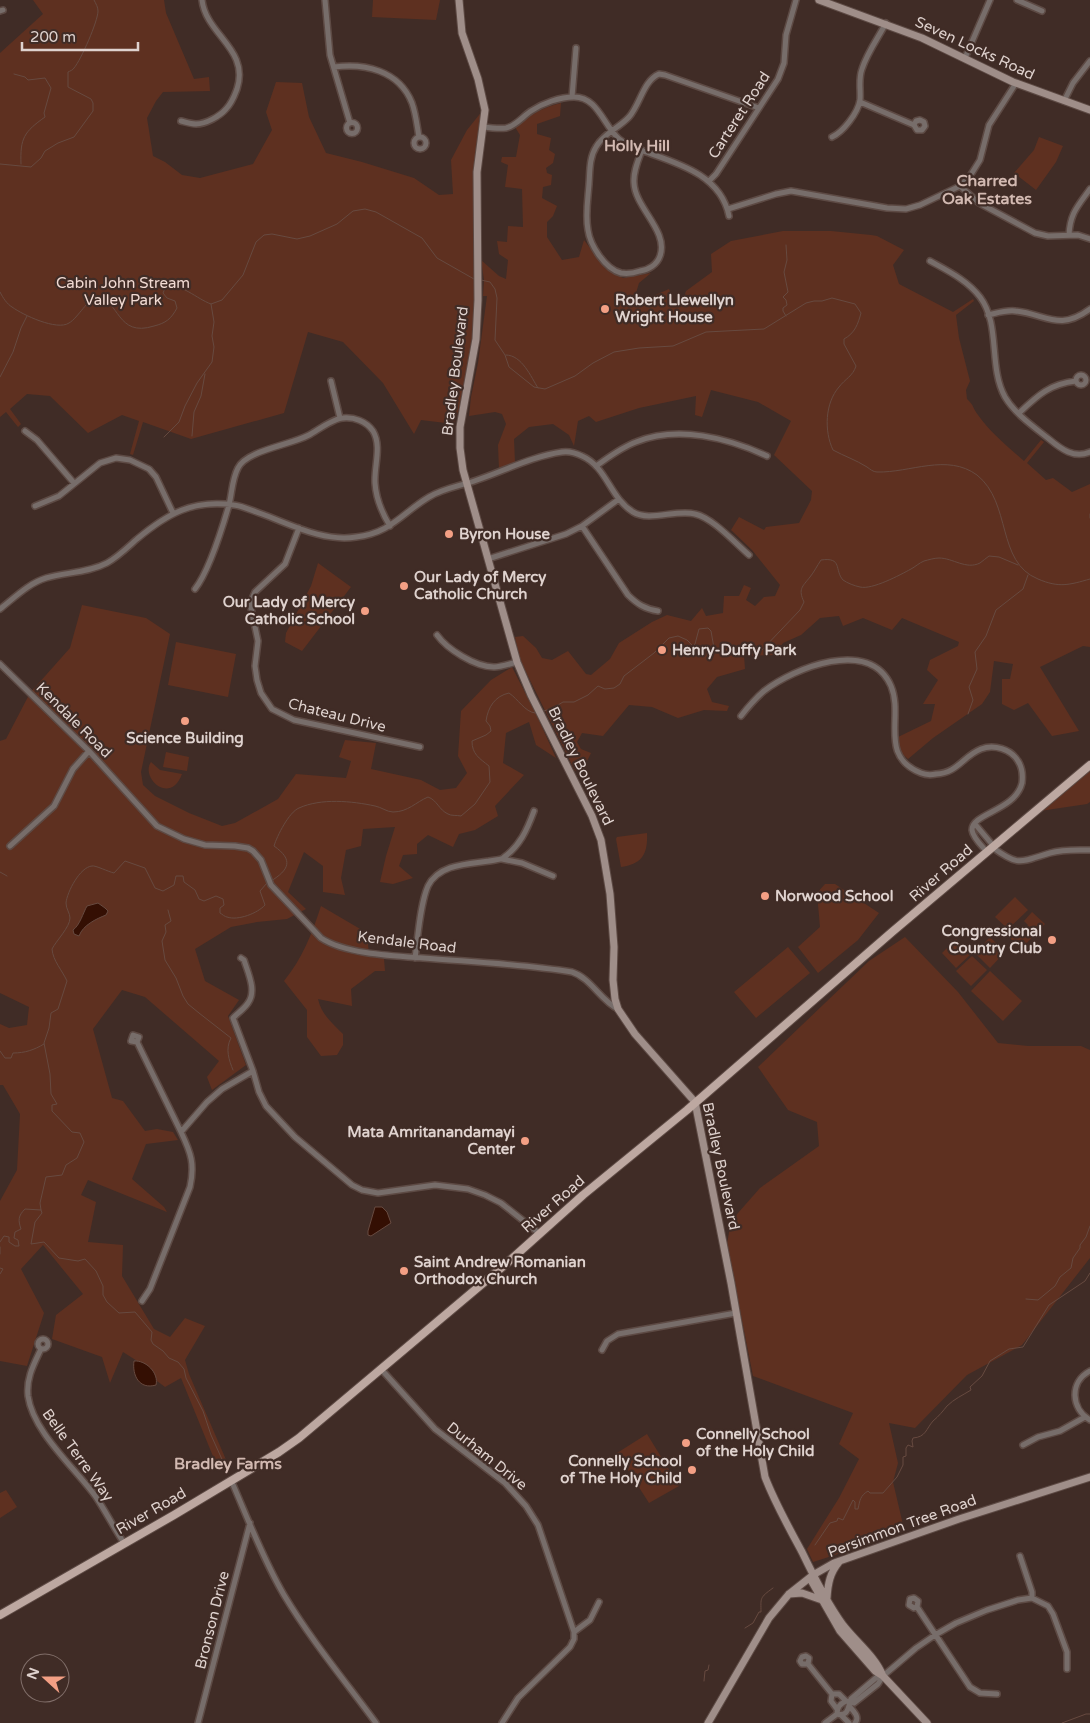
<svg xmlns="http://www.w3.org/2000/svg" width="1090" height="1723" viewBox="0 0 1090 1723" font-family="'Varela Round',sans-serif">
  <style>
    .green { fill: #5e3020 }
    .water { fill: #340f03; stroke: #674a40 }
    .lines { fill: none; stroke-linecap: round; stroke-linejoin: round }
    .stream { stroke: #674a40; stroke-width: 1 }
    .street-casing { stroke: #5d4a44; stroke-width: 8 }
    .secondary-casing { stroke: #5d4a44; stroke-width: 9 }
    .primary-casing { stroke: #5d4a44; stroke-width: 10 }
    .street { stroke: #776d6a; stroke-width: 5 }
    .secondary { stroke: #9f8e89; stroke-width: 7 }
    .primary { stroke: #bda8a1; stroke-width: 8 }
    .poi-dot { fill: #f39f84; stroke: #402c26; stroke-width: 2 }
    .labels { text-anchor: middle; stroke-width: 4.5; stroke-linejoin: round; paint-order: stroke }
    .street-label { font-size: 15px; fill: #dfd2ce; stroke: #402c26 }
    .park-label { font-size: 15px; fill: #f2dbd3; stroke: #402c26 }
    .poi-label { font-size: 15px; font-weight: bold; fill: #dfd2ce; stroke: #402c26; text-anchor: start }
    .neighbourhood-label { font-size: 16px; font-weight: bold; fill: #d2b9b1; stroke: #402c26 }
  </style>
  <rect width="100%" height="100%" fill="#402c26"/>
  <path class="green" d="M33 0H164L166 13 194 79 209 77 210 91 163 92 156 101 147 118 153 156 165 162 182 175 200 178 253 164 272 130 266 112 276 82 302 83 309 117 326 153 362 162 414 178 439 195 453 194 451 160 467 130 483 110 477 157 478 300 468 380 454 424 421 420 414 434 383 383 343 342 308 332 284 413 191 439 143 422 133 455 130 454 139 421 122 415 88 433 50 396 27 394 10 409 21 424 18 427 6 412 0 417V53L43 14Z
    M373 0H440L436 20 372 17Z
    M561 103 560 116 537 124V134L551 138 549 150 555 154 553 163 546 168 547 173 552 175 551 185 543 187 542 198 557 206 553 216 547 222V237L562 260 579 257 584 240 606 269 623 278 651 273 639 283 636 293 644 300 669 289 674 301 683 300 686 291 712 272 711 254 731 241 783 231H831L871 235 877 236 904 250 893 265 899 284 953 312 973 299 974 301 956 315 959 338 970 381 966 390 967 399C974 405 973 409 978 415 990 432 1008 447 1024 461L1041 440 1044 442 1027 463 1046 480 1053 478 1072 492 1090 484V647L1083 646 1040 667 1079 731 1052 736 1028 703 1014 710 1002 704V679H1010L1013 664 994 661 990 692 982 704 933 738 908 759 900 752 896 738 931 721 935 704H923L938 680 927 670 930 660 958 646 959 642 902 618 892 630 863 618 843 626 839 616 820 618 801 635 783 643 774 655 744 656 745 669 717 677 707 689 712 702 729 706 727 711 704 710 678 718 652 707 629 705 603 736 582 733 577 742 581 749 591 753 584 767 575 771 520 660 515 637 523 636 536 648 542 658 552 660 568 651 586 674 591 675 610 659 619 643 652 622 667 615 691 621 702 608 706 616 723 613 724 596H739L744 585 751 588 746 600 755 606 764 597 775 596 780 585 752 550 731 530 739 517 764 530 766 527 799 523 811 500 812 491 774 455 791 421 758 402 711 390 702 417 695 415 696 396 639 408 596 422 589 416 578 421 574 446 569 435 553 424 529 427 514 439 515 463 499 469 498 445 506 424 502 414 495 412 469 416 471 397 478 363 487 296H483L484 280 481 260 499 276 506 279 508 260 499 254 497 241 507 242 508 226 523 227 522 189 505 187 508 165 501 162 502 157H516L520 135 515 127C530 115 543 107 561 103Z
    M1039 137 1063 146 1056 162 1036 190 1014 173 1034 150Z
    M318 563 351 587 302 651 285 642 286 633 311 586Z
    M82 605 146 618 170 634 141 772 143 785 155 796 189 813 222 826 235 823 278 799 296 774 346 778 351 761 339 757 345 740 376 743 371 769 421 780 440 790 456 788 467 773 458 756 461 711 491 680 512 667 537 716 556 758 536 745 529 722 506 733 503 763 524 775 495 806 498 816 475 830 459 834 453 847 428 835 417 844V854L403 855 399 866 413 878 393 884 380 882 386 856 395 827 363 829 361 846 346 850 341 878 345 895 323 892V866L304 852 288 892 306 909 287 919 257 922 231 927 195 949 205 981 239 1000 228 1016 246 1065 212 1090 207 1077 219 1061 145 997 122 990 93 1029 112 1098 123 1101 145 1131 157 1129 173 1132 178 1140 146 1144 132 1179 164 1207 167 1212 88 1180 81 1195 96 1202 88 1242 123 1245 122 1276 154 1329 170 1337 185 1318 205 1326 185 1360 189 1374 230 1469 219 1471 181 1378 165 1387 157 1381 153 1371 123 1352 110 1383 102 1357 52 1339 56 1315 83 1294 43 1245 21 1269 44 1313 27 1366 0 1361V1201L17 1170 20 1114 3 1085H0V1024L9 1028 27 1025 29 1007 0 993V741L6 739 30 693 70 648Z
    M176 642 236 654 228 697 168 685Z
    M166 752 189 757 187 771 163 767Z
    M151 762 160 770 182 774C170 806 140 777 151 762Z
    M1090 765V802L1087 804 1040 811Z
    M647 833C648 854 642 864 621 867L616 839 617 837Z
    M825 884H835L879 913 858 940 818 973 798 947 820 927 817 893Z
    M1015 897 1028 910 1008 929 995 917Z
    M321 906 367 933 369 955 384 959 385 971H375L351 989 352 1006 318 999C321 1014 332 1023 343 1034V1045L337 1055 321 1056 307 1037V1010L284 981C302 959 312 934 321 906Z
    M1032 912 1045 924 1021 949 1008 936 1016 929 1020 933 1028 925 1024 921Z
    M905 937 958 992 998 1043 1028 1046H1081L1090 1050V1258L1022 1345 967 1375 915 1428 889 1423 898 1463 893 1482 904 1529 835 1555 813 1562 807 1549 839 1498 859 1459 839 1444 853 1413 753 1376 727 1244 731 1221 760 1188 819 1146 817 1122 788 1110 758 1067 869 961Z
    M990 937 1005 952 990 968 975 953Z
    M956 939 971 954 956 968 942 953Z
    M788 947 810 973 756 1018 734 992Z
    M972 956 987 970 971 986 956 971Z
    M990 971 1022 1001 1003 1021 971 991Z
    M647 1434 679 1486 649 1503 617 1453Z
    M6 1490 17 1507 0 1518V1493Z"/>
  <path class="water" d="M98 903 105 908 108 911 106 915C96 919 83 925 79 936L74 934 73 930C80 925 83 913 87 906Z
    M375 1207H382L387 1212 391 1223 371 1236 368 1235V1231Z
    M134 1361C146 1360 159 1373 156 1385 139 1390 132 1375 134 1361Z"/>
  <g class="lines">
    <path class="stream" d="M14 74 25 77 28 80 45 78 51 88 44 113 45 117C24 132 20 138 21 164
      M0 164 31 167 41 158 45 151 58 143 74 137 93 111V103L91 99 68 87V72C70 71 73 70 74 68 81 60 98 21 98 11 98 7 96 4 94 0
      M481 280 490 282 495 289 497 298 495 340 505 355 509 367 534 387 545 389 575 376 593 363 614 352 639 348 673 346 706 332 764 329 806 303 814 301H822L832 298 855 304 861 313C858 324 855 333 844 339V344L856 366C853 376 845 379 839 387 825 403 824 431 833 450 844 456 856 460 867 467 870 469 873 472 877 472 910 473 947 453 977 475 1012 503 996 562 1038 579 1059 588 1069 585 1090 579
      M0 292C3 298 7 304 12 307 23 315 57 331 69 323 78 318 88 298 97 298 120 299 116 338 154 326 166 323 171 319 177 308L175 301 167 298 163 293 166 286C181 283 197 299 211 304L222 300 243 275 256 242 264 235 272 234 297 239 310 236 337 224 353 211 365 209 376 212 422 238 437 258 474 279
      M786 316 783 311V308L787 305 786 300 783 297 788 292 784 272 787 260 786 245
      M506 355C522 355 531 377 538 388
      M0 377 13 352 21 328 27 316
      M192 436 194 412 201 396 205 374
      M164 437 179 422 185 406 197 383 212 362 214 347 212 336 214 322 211 304
      M1090 514V518
      M544 711 553 708 563 702H574L588 695 598 686 605 689 614 688 620 684 624 676 654 653 669 638 678 636 687 640 693 646 695 644 699 629 708 628 711 631 714 648 719 650H734L749 654 761 651 800 610 804 602C798 589 802 587 810 577 814 572 817 566 821 560 843 557 834 570 843 580 847 583 855 586 860 587 872 590 900 575 911 569 915 567 919 563 924 561 928 560 934 558 939 558 953 558 966 570 980 563 983 561 986 558 989 556L999 557 1018 565
      M968 714 973 700 969 687 977 669 975 652 986 636 996 610 1023 589 1028 575
      M0 872 7 876
      M271 881C289 870 294 860 274 846 277 836 289 812 299 808 321 798 352 801 375 806 381 807 387 812 393 812 408 812 416 802 428 797 437 800 439 810 448 814 451 816 457 815 461 816L475 804 490 782 489 766C479 758 472 754 472 741L486 735 491 731 490 726 486 721C488 707 495 696 509 693 518 699 525 712 535 713
      M168 910 171 921 165 925 166 932 162 941 165 960 176 978 183 996 188 1004 199 1013 231 1038C225 1049 229 1060 233 1070
      M0 1051 5 1058H11L13 1053C25 1053 34 1050 44 1044
      M41 1210 42 1213 35 1222 31 1244 44 1242 59 1258 78 1261 85 1259 96 1271 103 1286V1295L107 1302 119 1313 135 1312 152 1332 151 1340 153 1344 163 1351 169 1358 178 1362 184 1369 186 1378 203 1411 211 1435 225 1466
      M0 1242 4 1236 9 1237V1242L15 1246H19L18 1240 14 1238 15 1232 21 1229C18 1220 18 1216 25 1209L41 1210 40 1203 46 1177 62 1175 66 1165 77 1158 84 1142 80 1133 72 1132 52 1111V1105L57 1104 51 1094 50 1074 44 1043 49 1028 51 1013 58 1009 67 981C62 970 53 961 52 949 56 941 70 927 70 918 70 913 66 909 66 903 67 892 80 867 92 866 95 865 109 872 114 873L125 861 145 868 155 888 163 891 174 885 176 876H183L184 882 195 890 199 899 204 901 216 896 223 899 224 905 220 908V913C222 914 225 917 227 917 238 921 258 913 265 905L260 891 267 883
      M0 1247V1254
      M0 1268 3 1269 0 1274
      M1026 1299 1038 1300 1055 1286 1060 1277 1071 1268 1073 1258 1080 1248V1245L1086 1237 1090 1226
      M815 1545 830 1523 837 1521 838 1518 843 1520 853 1500 855 1502V1509H858C860 1500 860 1496 868 1491L870 1493H883L897 1477 903 1465V1457L906 1456V1448L908 1445 913 1447 912 1441 913 1438C926 1437 926 1429 933 1421 939 1416 943 1411 947 1406 954 1399 963 1395 971 1390L970 1387 982 1376 990 1361 1009 1349 1023 1347 1049 1305 1085 1281 1090 1273
      M745 1628 753 1623 759 1612H761C761 1598 759 1598 773 1588
      M704 1681 705 1671 708 1670 709 1665
      M1062 1723 1086 1714H1090"/>
    <defs>
      <path id="street" d="M325 0 330 55 350 123
        M1017 0 1042 11
        M0 11 3 10
        M965 58 990 0
        M334 67C364 63 399 70 412 103 416 114 417 126 419 137
        M572 97 576 48
        M1064 101 1073 83 1090 61
        M860 102 914 125 917 130H922L925 126 924 122 920 120 916 121 914 125
        M181 121C185 122 191 124 196 124 206 124 220 116 226 109 232 103 234 97 237 89 250 49 206 35 202 0
        M346.5 128a5.5 5.5 0 1 1 11 0a5.5 5.5 0 1 1-11 0Z
        M483 127C491 128 499 129 506 128 516 126 523 116 531 111 543 103 560 97 574 97 598 97 603 125 619 139 627 146 637 149 646 152 680 164 721 176 729 216
        M414 143a6 6 0 1 1 12 0a6 6 0 1 1-12 0Z
        M832 137C843 132 858 113 860 100 861 90 858 80 862 69 867 53 878 38 886 23
        M642 150C638 161 633 172 634 183 635 208 669 231 660 256 657 265 648 270 640 271 634 273 627 274 621 273 605 269 590 245 588 230 585 215 588 199 589 184 590 172 589 158 596 147 603 134 619 128 629 117 640 105 643 81 659 74L665 75 759 108
        M709 181 716 174 778 79 784 63 786 35 796 0
        M960 186 979 203 1035 233 1048 236 1078 235 1090 239
        M728 209 776 194 791 191 887 208 906 209 920 205 960 186 970 176 980 160 989 125 1016 83
        M1069 235C1070 213 1078 206 1090 189
        M930 261C948 271 967 280 980 297 1001 325 988 366 1005 397 1015 414 1034 427 1049 439 1061 449 1074 459 1090 452
        M988 315C997 313 1006 310 1015 311 1046 314 1059 332 1090 309
        M1076 380a5 5 0 1 1 10 0a5 5 0 1 1-10 0Z
        M331 381 340 418
        M1019 413C1037 396 1049 384 1076 381
        M25 431 37 440 74 483
        M596 466C609 457 622 447 636 442 678 425 728 438 767 456
        M35 506 59 496 100 463 116 458 130 460 149 469 156 477 173 513
        M582 526 628 595C637 604 645 609 658 611
        M299 528 285 564 255 592 251 601V608L258 641 255 666 257 680 261 693 272 709 294 720 420 747
        M488 559 566 534 582 526 619 499
        M195 589C209 571 222 529 229 505 232 493 232 479 238 468 247 450 291 445 309 435 318 430 334 418 343 418 354 417 366 421 373 431 382 446 374 466 375 483 376 498 382 513 390 526
        M0 609C14 598 29 583 46 578 66 572 88 573 107 563 118 557 128 547 137 539 167 514 193 499 234 505 243 506 253 511 262 514 292 525 323 542 356 537 391 533 402 513 429 497 444 488 461 486 477 480 504 471 533 456 562 452 569 451 576 453 582 456 607 467 610 498 633 512 649 522 677 509 695 514 713 518 735 543 749 555
        M437 635C447 649 475 667 494 667 501 667 509 664 517 662
        M0 664 89 751 157 826 184 839 205 845 235 846 248 848 253 851 261 860 271 885 321 938C345 954 394 956 423 958 472 962 523 964 572 972 591 978 600 1000 618 1009
        M741 716C748 707 756 698 764 691 794 668 870 637 891 686 904 717 878 756 921 773 926 775 931 775 936 774 958 773 963 756 981 749 994 744 1011 749 1018 761 1022 767 1023 775 1022 783 1015 811 972 813 972 830 973 838 982 846 987 852
        M975 824 991 843 992 847C1019 867 1020 862 1050 853 1063 849 1077 850 1090 850
        M10 846 54 806 73 769 89 751
        M502 859 522 863 553 876
        M241 958 244 960C248 973 257 991 248 1003 244 1009 238 1013 233 1018L253 1071 259 1092 266 1106 295 1137 352 1185 362 1190 378 1193 435 1185 468 1189 485 1195 501 1203 540 1234
        M415 958C418 937 420 904 428 886 439 864 468 864 489 861 493 860 500 860 503 858 520 846 527 830 534 811
        M137 1042 131 1041 133 1035 139 1037 137 1042 181 1132
        M142 1301 150 1289 190 1187C195 1164 191 1153 181 1132L207 1102 222 1089 253 1071
        M38 1344a5 5 0 1 1 10 0a5 5 0 1 1-10 0Z
        M41 1349C34 1364 26 1378 28 1396 33 1432 75 1468 96 1497 106 1512 114 1528 124 1543
        M602 1350 607 1341 618 1334 736 1313
        M381 1369 435 1429 505 1483 526 1506 538 1525 574 1632
        M1090 1371C1069 1382 1071 1409 1090 1420
        M1023 1445 1038 1437 1060 1431 1085 1417
        M231 1480C248 1519 263 1559 284 1595 311 1640 345 1681 376 1723
        M1020 1556 1032 1592V1598
        M917 1607 914 1608 909 1605 910 1599 914 1598 918 1601 917 1607 970 1687 980 1693 997 1694
        M808 1664H802L800 1661 802 1657 806 1656 809 1658 808 1664 832 1694 831 1701 837 1709
        M832 1694H839L846 1701
        M850 1707C854 1712 860 1717 855 1723
        M837 1714C837 1707 840 1704 846 1701L854 1703 878 1684 883 1676 916 1648 935 1635 956 1623 987 1610 1018 1600 1032 1598 1048 1606 1053 1614 1067 1652V1669
        M841 1715 849 1723
        M198 1723 250 1523
        M502 1723 518 1698 570 1647 574 1639V1632L590 1620 599 1602
        M825 1723 837 1714C849 1717 848 1706 851 1699L877 1677 883 1676"/>
      <path id="secondary" d="M459 0 462 33 478 79 485 110 477 172 478 300 476 339 460 427V448L463 470 517 662 531 695 592 816 601 840 610 894 614 947 613 980 615 999 618 1009 635 1034 695 1102 731 1283 765 1477C775 1503 789 1528 802 1552 814 1577 827 1603 843 1625 856 1642 875 1656 883 1676
        M819 0 922 38 1013 82 1090 110
        M813 1575 812 1582 840 1631 875 1671 883 1676 927 1723
        M789 1594 802 1593 822 1600
        M827 1598C828 1583 830 1573 839 1562
        M708 1723 769 1618 789 1594 813 1575 834 1563 959 1519 1090 1477"/>
      <path id="primary" d="M0 1615 174 1515 279 1452 299 1438 507 1263 583 1195 687 1110 892 932 1090 765"/>
    </defs>
    <use href="#street" class="street-casing"/>
    <use href="#secondary" class="secondary-casing"/>
    <use href="#primary" class="primary-casing"/>
    <use href="#street" class="street"/>
    <use href="#secondary" class="secondary"/>
    <use href="#primary" class="primary"/>
  </g>
  <g class="poi-dot">
    <circle cx="605" cy="309" r="5"/>
    <circle cx="449" cy="534" r="5"/>
    <circle cx="404" cy="586" r="5"/>
    <circle cx="365" cy="611" r="5"/>
    <circle cx="662" cy="650" r="5"/>
    <circle cx="185" cy="721" r="5"/>
    <circle cx="765" cy="896" r="5"/>
    <circle cx="1052" cy="940" r="5"/>
    <circle cx="525" cy="1141" r="5"/>
    <circle cx="404" cy="1271" r="5"/>
    <circle cx="686" cy="1443" r="5"/>
    <circle cx="692" cy="1470" r="5"/>
  </g>
  <g class="labels">
    <g class="street-label">
      <text transform="translate(975 48) rotate(25)" y="5">Seven Locks Road</text>
      <text transform="translate(739 115) rotate(-57)" y="5">Carteret Road</text>
      <text transform="translate(455 371) rotate(-83)" y="5">Bradley Boulevard</text>
      <text transform="translate(337 715) rotate(14)" y="5">Chateau Drive</text>
      <text transform="translate(74 720) rotate(45)" y="5">Kendale Road</text>
      <text transform="translate(581 766) rotate(64)" y="5">Bradley Boulevard</text>
      <text transform="translate(941 873) rotate(-41)" y="5">River Road</text>
      <text transform="translate(407 942) rotate(7)" y="5">Kendale Road</text>
      <text transform="translate(721 1166) rotate(78)" y="5">Bradley Boulevard</text>
      <text transform="translate(553 1204) rotate(-41)" y="5">River Road</text>
      <text transform="translate(78 1455) rotate(54)" y="5">Belle Terre Way</text>
      <text transform="translate(487 1456) rotate(39)" y="5">Durham Drive</text>
      <text transform="translate(151 1511) rotate(-30)" y="5">River Road</text>
      <text transform="translate(902 1526) rotate(-20)" y="5">Persimmon Tree Road</text>
      <text transform="translate(212 1620) rotate(-76)" y="5">Bronson Drive</text>
    </g>
    <g class="park-label">
      <text x="123" y="288">Cabin John Stream<tspan x="123" dy="17">Valley Park</tspan></text>
    </g>
    <g class="poi-label">
      <text x="615" y="305">Robert Llewellyn<tspan x="615" dy="17">Wright House</tspan></text>
      <text x="459" y="539">Byron House</text>
      <text x="414" y="582">Our Lady of Mercy<tspan x="414" dy="17">Catholic Church</tspan></text>
      <text x="355" y="607" text-anchor="end">Our Lady of Mercy<tspan x="355" dy="17">Catholic School</tspan></text>
      <text x="672" y="655">Henry-Duffy Park</text>
      <text x="185" y="743" text-anchor="middle">Science Building</text>
      <text x="775" y="901">Norwood School</text>
      <text x="1042" y="936" text-anchor="end">Congressional<tspan x="1042" dy="17">Country Club</tspan></text>
      <text x="515" y="1137" text-anchor="end">Mata Amritanandamayi<tspan x="515" dy="17">Center</tspan></text>
      <text x="414" y="1267">Saint Andrew Romanian<tspan x="414" dy="17">Orthodox Church</tspan></text>
      <text x="696" y="1439">Connelly School<tspan x="696" dy="17">of the Holy Child</tspan></text>
      <text x="682" y="1466" text-anchor="end">Connelly School<tspan x="682" dy="17">of The Holy Child</tspan></text>
    </g>
    <g class="neighbourhood-label">
      <text x="637" y="151">Holly Hill</text>
      <text x="987" y="186">Charred<tspan x="987" dy="18">Oak Estates</tspan></text>
      <text x="228" y="1469">Bradley Farms</text>
    </g>
  </g>
  <g transform="translate(45 1678) rotate(291)"><circle r="24" fill="#402c26" stroke="#806e69"/>
  <path d="M0-4L9 19L0 12L-9 19Z" fill="#f39f84"/>
  <text y="-8" font-size="14" font-weight="bold" text-anchor="middle" fill="#dfd2ce">N</text>
  </g>
  <path d="M22 42v8h116v-8" fill="none" stroke="#dfd2ce" stroke-width="2.5"/>
  <text x="30" y="42" font-size="15" fill="#dfd2ce" stroke="#402c26" stroke-width="4" paint-order="stroke">200 m</text>
</svg>
